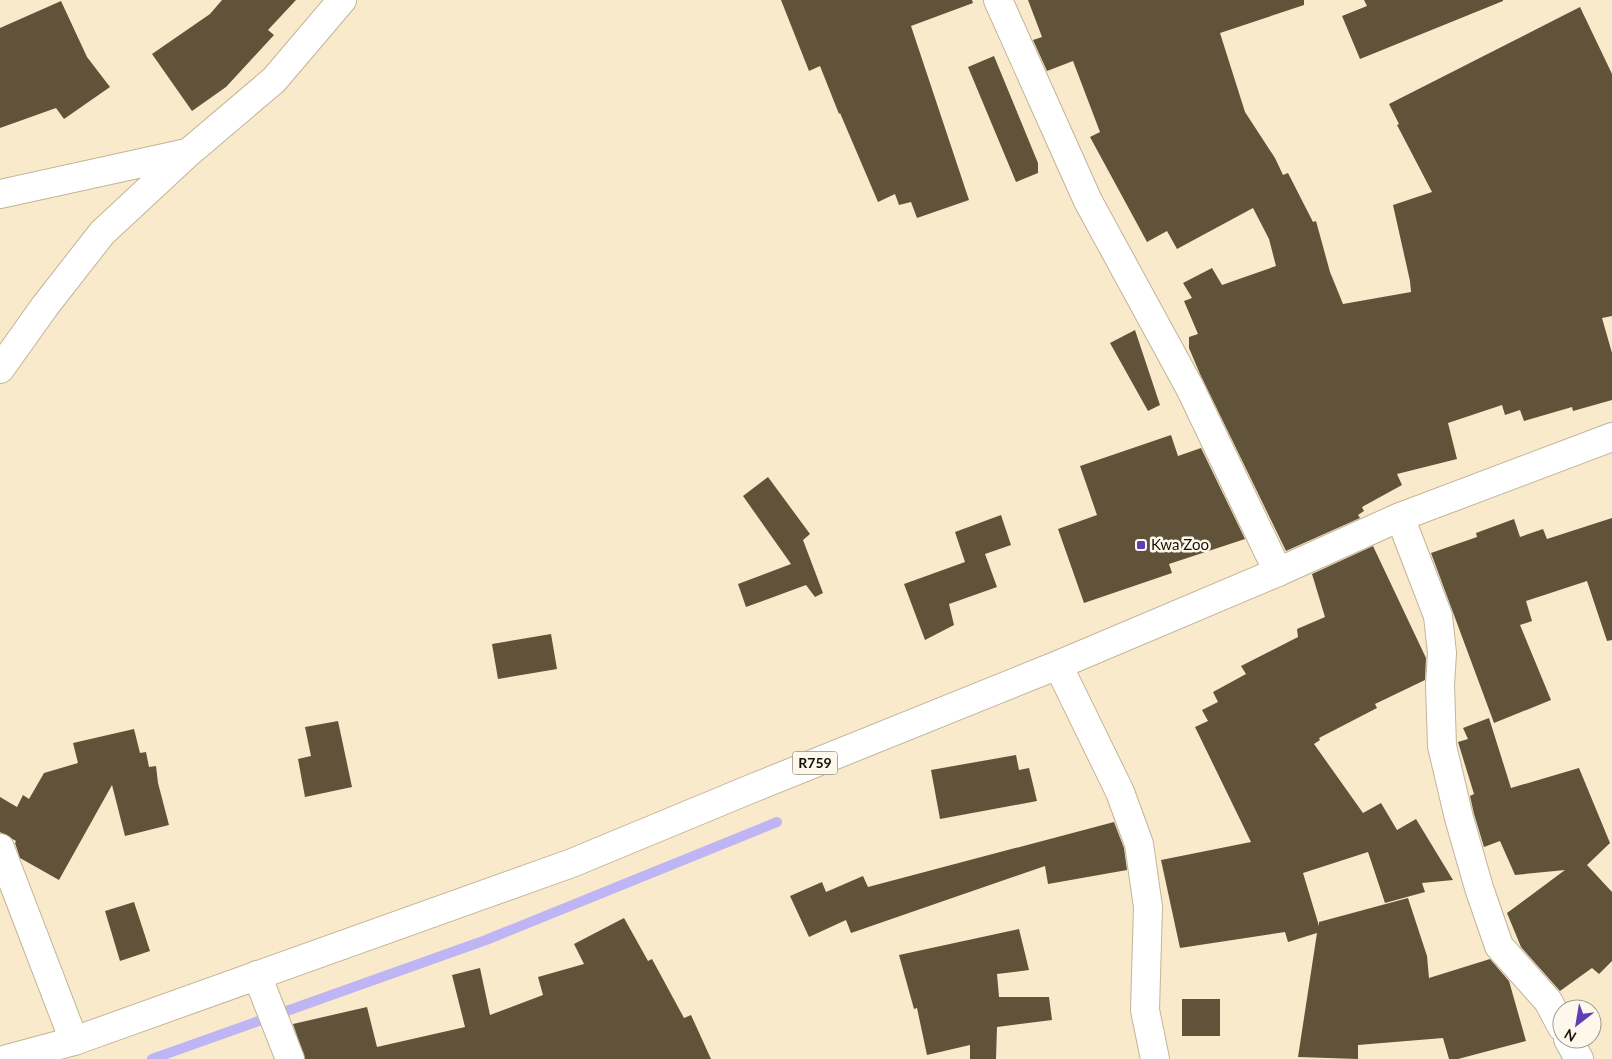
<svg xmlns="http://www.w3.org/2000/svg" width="1612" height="1059" viewBox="0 0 1612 1059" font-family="Lato,sans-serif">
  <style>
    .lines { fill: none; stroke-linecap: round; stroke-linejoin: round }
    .stream { stroke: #bfb5f5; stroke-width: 10 }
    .building { fill: #60533a }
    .minor-casing { stroke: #c3b498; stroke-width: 30 }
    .major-casing { stroke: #c3b498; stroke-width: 30 }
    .minor { stroke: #fff; stroke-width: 28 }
    .major { stroke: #fff; stroke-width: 28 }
    .poi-dot { fill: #613db6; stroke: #fef8ec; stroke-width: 2 }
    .labels { text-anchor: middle; stroke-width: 5; stroke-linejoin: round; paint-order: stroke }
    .shield { fill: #fef8ec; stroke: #5c564c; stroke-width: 1 }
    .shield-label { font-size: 14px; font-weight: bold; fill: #171107 }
    .poi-label { font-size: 15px; fill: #171107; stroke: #fef8ec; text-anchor: start }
  </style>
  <rect width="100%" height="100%" fill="#f9eacc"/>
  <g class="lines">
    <path class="stream" d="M152 1059 486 940 777 822"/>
  </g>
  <path class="building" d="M222 0H296L268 30 274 35 226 87 192 111 152 54 210 14Z
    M781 0H972L973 3 911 26 969 200 917 218 911 202 899 205 895 194 878 202 840 113 839 114 820 66 809 71Z
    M1028 0H1304V5L1220 33 1245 112 1275 158 1283 175 1288 173 1313 222 1316 221 1330 272 1343 304 1411 292 1410 281 1393 205 1432 192 1397 125 1399 124 1389 104 1580 7 1612 74V316L1602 318 1612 353V400L1573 411 1572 407 1524 421 1520 410 1505 415 1502 405 1448 423 1457 459 1397 474 1402 485 1362 507 1364 511 1358 515 1360 518 1286 551 1200 374 1189 348V337L1198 334 1184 301 1192 298 1183 283 1212 268 1222 285 1276 266 1269 239 1253 208 1177 249 1167 231 1147 242 1090 137 1100 132 1073 61 1047 71 1033 40 1042 37Z
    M1364 0H1503V1L1360 59 1342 16 1367 6Z
    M61 1 87 57 110 87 64 119 56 108 0 128V28Z
    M994 56 1038 163V173L1016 182 968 67Z
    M1135 330 1160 405 1148 411 1110 343Z
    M1171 435 1178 456 1201 448 1245 539 1169 564 1172 573 1084 603 1058 529 1097 515 1080 466Z
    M768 477 810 534 803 540 823 593 815 597 806 585 746 607 738 584 791 564 743 496Z
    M1001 515 1011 545 985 554 997 587 949 604 954 625 925 640 904 584 965 562 955 532Z
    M1612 518V640L1607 641 1587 581 1526 601 1532 621 1520 625 1551 700 1494 723 1431 553 1477 537 1476 533 1514 519 1520 537 1543 529 1547 539Z
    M1373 546 1426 658 1425 680 1375 704 1377 708 1319 738 1320 740 1314 744 1363 813 1381 803 1397 830 1416 819 1453 880 1422 883 1425 892 1385 903 1368 852 1303 873 1319 926V922L1408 898 1427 956 1429 978 1490 959 1509 981 1526 1041 1458 1059H1449L1443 1038 1358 1045V1059L1298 1057 1317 933 1288 942 1285 932 1180 948 1161 860 1251 842 1195 727 1208 721 1202 710 1218 702 1213 692 1246 674 1241 666 1298 637 1297 629 1325 617 1312 574Z
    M551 634 557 669 498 679 492 644Z
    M1489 718 1511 788 1579 768 1610 843 1587 865 1612 892V961L1599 974 1592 968 1560 991 1521 947 1507 913 1565 870 1515 875 1500 841 1484 847 1474 814 1470 796 1474 794 1458 742 1468 739 1463 728Z
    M338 721 352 787 305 797 298 759 311 756 305 727Z
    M134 729 140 753 146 752 149 767 156 766 158 783 169 825 125 836 112 785 59 880 20 858 15 843 16 841 0 832V797L17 807 23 795 29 799 44 773 78 763 73 743Z
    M1016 755 1019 770 1029 768 1037 801 940 819 931 770Z
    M1114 822 1124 848 1127 870 1048 884 1045 866 851 933 846 920 809 937 790 896 822 882 826 892 863 876 868 887Z
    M134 902 150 951 120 961 105 911Z
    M624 918 648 961 652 959 684 1018 691 1015 711 1059H305L293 1024 367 1007 377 1047 465 1027 452 975 480 968 490 1015 543 995 538 977 584 964 574 944Z
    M1019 929 1029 970 997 974 999 997H1049L1052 1020 997 1027 996 1059H970V1045L927 1055 917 1008 914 1009 899 955Z
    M1182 999H1220V1036H1182Z"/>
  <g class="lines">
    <defs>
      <path id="minor" d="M998 0 1088 201 1190 388 1278 572
        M0 194 187 153
        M0 369 45 306 102 233 188 153 274 80 342 0
        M1400 517 1438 616 1442 653 1440 685 1442 746 1459 818 1479 888 1499 946 1548 1001 1562 1027
        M1058 665 1120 792 1139 844 1148 907 1145 1010 1155 1059
        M0 848 74 1041
        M257 975 290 1059
        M1568 1039 1579 1059"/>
      <path id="major" d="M7 1059 74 1041 572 863 753 788 1058 665 1278 572 1400 517 1612 437"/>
    </defs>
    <use href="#minor" class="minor-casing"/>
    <use href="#major" class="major-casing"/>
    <use href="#minor" class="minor"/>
    <use href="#major" class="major"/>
  </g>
  <rect class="poi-dot" x="1136" y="540" width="10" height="10" rx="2.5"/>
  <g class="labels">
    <rect class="shield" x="792.5" y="751.5" width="45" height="23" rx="4"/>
    <g class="shield-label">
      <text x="815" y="768">R759</text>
    </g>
    <g class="poi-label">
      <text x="1151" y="550">Kwa Zoo</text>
    </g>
  </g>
  <g transform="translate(1577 1024) rotate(211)"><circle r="24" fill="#fef8ec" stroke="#a29c90"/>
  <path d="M0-4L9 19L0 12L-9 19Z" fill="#613db6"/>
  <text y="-8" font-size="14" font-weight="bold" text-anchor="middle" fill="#171107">N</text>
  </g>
</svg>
